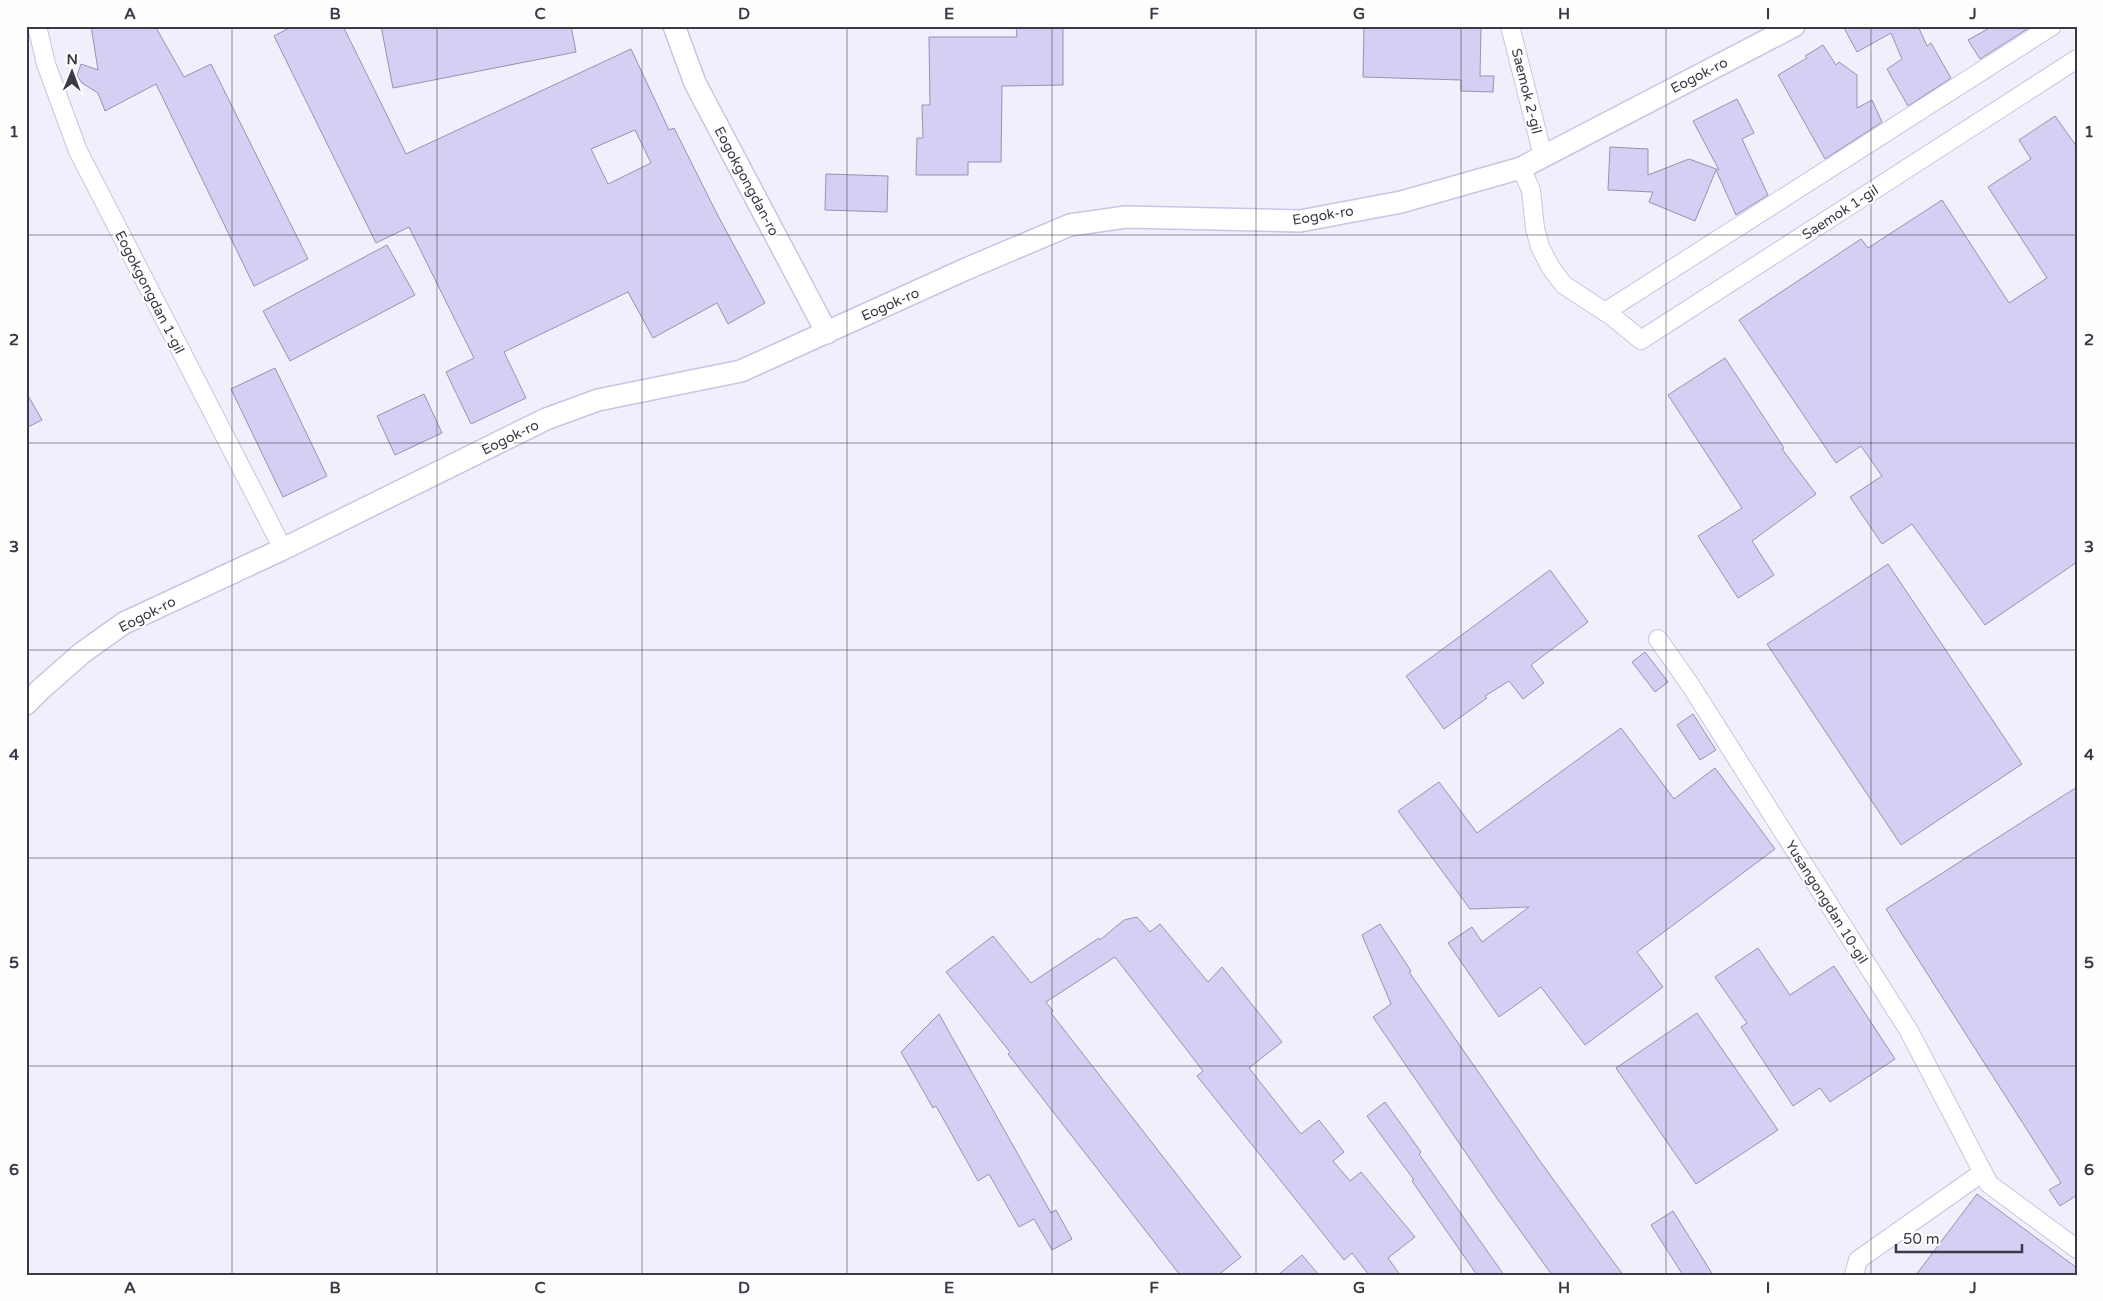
<svg xmlns="http://www.w3.org/2000/svg" width="2103" height="1301" viewBox="0 0 2103 1301" font-family="'Varela Round',sans-serif">
  <style>
    .building { fill: #d5cff3; stroke: #9792b1; fill-rule: evenodd }
    .lines { fill: none; stroke-linecap: round; stroke-linejoin: round }
    .minor-casing { stroke: #c9c4e4; stroke-width: 20 }
    .tertiary-casing { stroke: #c9c4e4; stroke-width: 24 }
    .minor { stroke: #fff; stroke-width: 18 }
    .tertiary { stroke: #fff; stroke-width: 21 }
    .grid { fill: none; stroke: #3c3947; stroke-width: 1; stroke-opacity: 0.55 }
    .labels { text-anchor: middle; stroke-width: 4; stroke-linejoin: round; paint-order: stroke }
    .street-label { font-size: 14px; fill: #3c3947; stroke: #fefefe }
    .neatline { fill: none; stroke: #3c3947; stroke-width: 2 }
    .grid-label { font-size: 16px; text-anchor: middle; font-weight: bold; fill: #3c3947 }
  </style>
  <rect width="100%" height="100%" fill="#f0effc"/>
  <path class="building" d="M91 26H155L184 77 211 64 308 259 254 286 156 84 105 111 98 93 82 83 77 76 81 64 98 70Z
    M293 26H343L406 154 631 49 669 130 674 128 716 212 765 303 728 324 717 303 653 338 628 292 504 352 526 398 471 424 446 372 474 358 409 227 376 243 274 36ZM635 130 651 163 608 184 591 149Z
    M381 26H571L576 52 393 88Z
    M1016 26H1063V85L1002 86 1001 162H968V175H916L917 138H923L922 105H930L929 37H1017Z
    M1364 26H1481L1480 76H1494L1493 92 1461 91V80L1363 77Z
    M1843 26H1918L1927 46 1931 43 1951 78 1908 106 1887 69 1902 59 1891 33 1857 52Z
    M1993 26H2032L1980 59 1968 40Z
    M1823 45 1836 65 1839 62 1857 75V108L1872 100 1882 122 1825 159 1778 75 1807 58 1805 56Z
    M1737 99 1754 133 1742 139 1768 195 1736 215 1716 170 1695 221 1649 202 1653 192 1608 190 1610 147 1648 149V175L1689 159 1719 170 1693 121Z
    M2055 116 2077 147V562L1985 625 1912 524 1882 544 1850 497 1882 476 1861 446 1836 463 1739 320 1861 239 1868 248 1942 200 2009 303 2047 278 1988 187 2031 159 2019 140Z
    M826 174 888 176 887 212 825 210Z
    M387 245 415 295 290 361 263 311Z
    M1725 358 1784 448 1782 449 1816 494 1752 541 1774 575 1738 598 1698 536 1742 508 1668 395Z
    M275 368 327 476 283 497 231 389Z
    M26 392 42 420 26 428Z
    M424 394 442 433 395 455 377 416Z
    M1888 564 2022 764 1901 845 1767 644Z
    M1550 570 1588 622 1531 665 1544 683 1523 699 1509 681 1485 696 1487 698 1444 729 1406 676Z
    M1645 652 1668 682 1655 692 1632 662Z
    M1693 714 1716 750 1700 760 1677 725Z
    M1621 728 1674 799 1715 768 1775 849 1637 952 1663 987 1585 1045 1541 987 1499 1017 1448 943 1472 927 1482 942 1529 907 1470 909 1398 811 1439 782 1477 833Z
    M2077 787V1195L2060 1206 2049 1190 2061 1183 1886 909Z
    M1137 917 1150 932 1160 924 1208 982 1222 967 1282 1042 1249 1068 1301 1134 1319 1120 1344 1152 1333 1161 1350 1181 1361 1172 1415 1237 1388 1258 1400 1275H1369L1352 1253 1344 1260 1197 1076 1203 1071 1115 957 1046 1002 1053 1011 1051 1013 1241 1257 1218 1275H1180L1008 1054 1010 1052 946 972 993 936 1031 983 1099 938 1100 940 1124 920Z
    M1380 924 1411 971 1409 972 1542 1164 1623 1275H1552L1496 1197 1373 1017 1391 1004 1362 935Z
    M1758 948 1790 995 1834 966 1895 1059 1830 1102 1820 1088 1793 1106 1741 1027 1747 1023 1715 977Z
    M1697 1013 1778 1130 1696 1184 1616 1068Z
    M939 1014 1051 1213 1056 1210 1072 1239 1052 1250 1034 1219 1019 1227 989 1174 978 1181 936 1106 933 1108 901 1052Z
    M1385 1102 1421 1152 1419 1154 1504 1275H1477L1412 1181 1414 1180 1367 1116Z
    M1977 1194 2077 1268V1275H1916Z
    M1673 1211 1713 1275H1683L1651 1225Z
    M1302 1255 1319 1275H1278Z"/>
  <g class="lines">
    <defs>
      <path id="minor" d="M37 26 46 64 78 151 283 549
        M1510 26 1543 156
        M1521 168 1531 190 1535 228 1540 247 1551 268 1564 285 1613 317 1641 340 2077 59
        M1605 312 2052 26
        M1658 639 1691 686 1909 1031 1989 1184 2077 1249
        M1854 1275 1858 1260 1983 1172"/>
      <path id="tertiary" d="M674 26 695 83 827 333
        M26 704 41 689 82 653 124 623 283 549 546 419 598 400 741 371 966 269 1070 225 1126 217 1300 221 1401 202 1521 168 1794 26"/>
    </defs>
    <use href="#minor" class="minor-casing"/>
    <use href="#tertiary" class="tertiary-casing"/>
    <use href="#minor" class="minor"/>
    <use href="#tertiary" class="tertiary"/>
  </g>
  <path class="grid" d="M232 26V1275M437 26V1275M642 26V1275M847 26V1275M1052 26V1275M1256 26V1275M1461 26V1275M1666 26V1275M1871 26V1275M26 235H2077M26 443H2077M26 650H2077M26 858H2077M26 1066H2077"/>
  <g class="labels">
    <g class="street-label">
      <text transform="translate(1699 75) rotate(-27)" y="5">Eogok-ro</text>
      <text transform="translate(1527 91) rotate(76)" y="5">Saemok 2-gil</text>
      <text transform="translate(747 181) rotate(62)" y="5">Eogokgongdan-ro</text>
      <text transform="translate(1840 212) rotate(-33)" y="5">Saemok 1-gil</text>
      <text transform="translate(1323 215) rotate(-9)" y="5">Eogok-ro</text>
      <text transform="translate(150 292) rotate(63)" y="5">Eogokgongdan 1-gil</text>
      <text transform="translate(890 304) rotate(-24)" y="5">Eogok-ro</text>
      <text transform="translate(510 437) rotate(-26)" y="5">Eogok-ro</text>
      <text transform="translate(147 614) rotate(-27)" y="5">Eogok-ro</text>
      <text transform="translate(1827 902) rotate(58)" y="5">Yusangongdan 10-gil</text>
    </g>
  </g>
  <rect width="2103" height="1301" fill="none" stroke="#fefefe" stroke-width="55"/>
  <g transform="translate(72 72) rotate(1)" stroke="#fefefe" stroke-width="4" paint-order="stroke">
  <path d="M0-4L9 19L0 12L-9 19Z" fill="#3c3947"/>
  <text y="-8" font-size="14" font-weight="bold" text-anchor="middle" fill="#3c3947">N</text>
  </g>
  <path d="M1896 1244v8h126v-8" fill="none" stroke="#3c3947" stroke-width="2.5"/>
  <text x="1903" y="1244" font-size="15" fill="#3c3947" stroke="#fefefe" stroke-width="4" paint-order="stroke">50 m</text>
  <rect x="28" y="28" width="2048" height="1246" class="neatline"/>
  <g class="grid-label">
    <text x="130" y="19">A</text>
    <text x="335" y="19">B</text>
    <text x="540" y="19">C</text>
    <text x="744" y="19">D</text>
    <text x="949" y="19">E</text>
    <text x="1154" y="19">F</text>
    <text x="1359" y="19">G</text>
    <text x="1564" y="19">H</text>
    <text x="1768" y="19">I</text>
    <text x="1973" y="19">J</text>
    <text x="14" y="137">1</text>
    <text x="2089" y="137">1</text>
    <text x="14" y="345">2</text>
    <text x="2089" y="345">2</text>
    <text x="14" y="552">3</text>
    <text x="2089" y="552">3</text>
    <text x="14" y="760">4</text>
    <text x="2089" y="760">4</text>
    <text x="14" y="968">5</text>
    <text x="2089" y="968">5</text>
    <text x="14" y="1175">6</text>
    <text x="2089" y="1175">6</text>
    <text x="130" y="1293">A</text>
    <text x="335" y="1293">B</text>
    <text x="540" y="1293">C</text>
    <text x="744" y="1293">D</text>
    <text x="949" y="1293">E</text>
    <text x="1154" y="1293">F</text>
    <text x="1359" y="1293">G</text>
    <text x="1564" y="1293">H</text>
    <text x="1768" y="1293">I</text>
    <text x="1973" y="1293">J</text>
  </g>
</svg>
